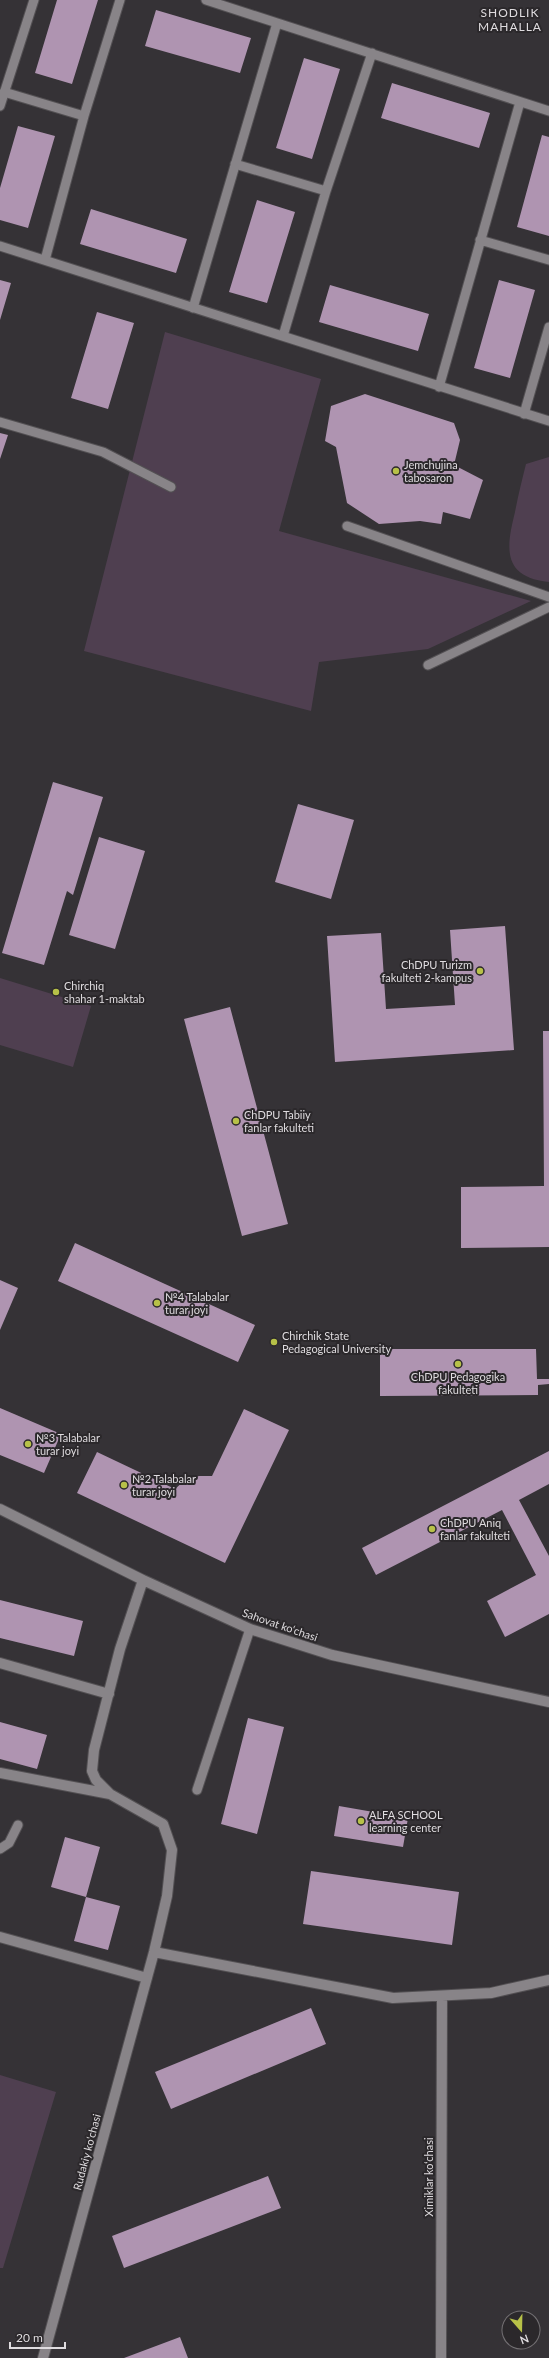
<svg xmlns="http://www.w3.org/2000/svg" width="549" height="2358" viewBox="0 0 549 2358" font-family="Lato,sans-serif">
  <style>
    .green { fill: #4f3f50 }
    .building { fill: #af94b1 }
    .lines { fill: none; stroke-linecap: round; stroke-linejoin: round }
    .service-casing { stroke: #535053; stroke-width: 11 }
    .minor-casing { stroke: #535053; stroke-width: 12 }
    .service { stroke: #888488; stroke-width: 9 }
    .minor { stroke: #888488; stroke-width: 10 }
    .poi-dot { fill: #b7c148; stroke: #2b282b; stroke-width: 1.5 }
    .labels { text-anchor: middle; stroke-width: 4; stroke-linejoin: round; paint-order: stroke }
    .poi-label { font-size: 11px; fill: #dfdcdf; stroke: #2b282b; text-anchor: start }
    .street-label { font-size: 11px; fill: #dfdcdf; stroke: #2b282b }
    .neighbourhood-label { font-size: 12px; letter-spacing: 1px; fill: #dfdcdf; stroke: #2b282b }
  </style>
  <rect width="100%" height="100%" fill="#353236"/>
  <path class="green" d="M165 332 321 379 279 531 531 601 428 649 319 662 311 711 84 651Z
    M549 457V582C502 577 506 548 515 512 518 496 522 480 526 464Z
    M0 978 91 1006 73 1067 0 1045Z
    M0 2075 56 2092 3 2268H0Z"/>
  <path class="building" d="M57 0H98L72 84 35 73Z
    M156 10 251 38 240 73 145 46Z
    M304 58 340 69 312 159 276 148Z
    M392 83 490 113 479 148 381 118Z
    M18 126 55 136 28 228 0 220V188Z
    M542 135 549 137V236L517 227Z
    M257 200 295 212 267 303 229 292Z
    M91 209 187 239 176 273 80 244Z
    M0 280 11 283 0 320Z
    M499 280 535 290 510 378 474 368Z
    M330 285 429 314 418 351 319 322Z
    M97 312 134 323 108 409 71 398Z
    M365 394 454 423 460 440 454 465 483 480 470 519 443 512 441 524 420 521 379 524 347 503 336 447 325 441 331 406Z
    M0 433 8 435 0 459Z
    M53 782 103 797 73 895 67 891 44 965 2 953Z
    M298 804 354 820 331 899 275 882Z
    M99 837 145 851 115 949 69 935Z
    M505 926 514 1050 335 1062 327 936 381 933 386 1009 455 1005 450 930Z
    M230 1007 288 1224 242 1236 184 1019Z
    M543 1031H549V1247L461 1248V1187L544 1186Z
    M75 1243 255 1325 238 1362 58 1281Z
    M0 1280 18 1288 0 1330Z
    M380 1349H536L537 1379H549V1384L538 1385V1395L380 1396Z
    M0 1408 61 1434 44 1473 0 1455Z
    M244 1409 289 1430 225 1563 77 1493 97 1452 175 1489 185 1480 199 1476H212Z
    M549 1451V1484L519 1500 549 1556V1614L505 1637 487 1601 536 1575 502 1510 376 1575 362 1548Z
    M0 1600 83 1621 74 1656 0 1638Z
    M248 1718 284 1727 257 1834 221 1824Z
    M0 1722 47 1735 37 1769 0 1759Z
    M339 1806 408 1818 403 1847 334 1836Z
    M65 1837 100 1847 86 1897 120 1906 108 1950 74 1941 86 1897 51 1887Z
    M311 1871 459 1892 452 1945 303 1924Z
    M311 2008 326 2044 171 2109 155 2072Z
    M268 2176 281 2208 124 2268 112 2236Z
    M180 2337 188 2358H124Z"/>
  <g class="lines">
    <defs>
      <path id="service" d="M206 0 549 111
        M4 92 84 116
        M0 106 34 0
        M235 164 326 191
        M480 240 549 260
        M0 246 549 421
        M45 260 84 116 120 0
        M193 308 277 23
        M283 336 326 191 372 53
        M439 387 520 102
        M524 414 549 327
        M0 422 103 452 171 487
        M347 526 549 597
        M428 665 549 607
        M197 1790 250 1629
        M0 1849 9 1843 18 1825"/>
      <path id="minor" d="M0 1509 143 1580 250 1629 332 1655 549 1702
        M0 1663 109 1694
        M0 1773 110 1794
        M0 1937 147 1978
        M154 1952 393 1998 491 1993 549 1980
        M43 2358 154 1952 167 1896 172 1850 163 1824 110 1794 96 1780 92 1771 94 1750 120 1649 143 1580
        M441 2358 442 1997"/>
    </defs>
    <use href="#service" class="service-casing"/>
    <use href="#minor" class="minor-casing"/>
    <use href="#service" class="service"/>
    <use href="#minor" class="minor"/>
  </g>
  <g class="poi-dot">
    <circle cx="396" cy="471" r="4"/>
    <circle cx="480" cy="971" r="4"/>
    <circle cx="56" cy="992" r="4"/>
    <circle cx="236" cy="1121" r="4"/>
    <circle cx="157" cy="1303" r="4"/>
    <circle cx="274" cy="1342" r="4"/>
    <circle cx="458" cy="1364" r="4"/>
    <circle cx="28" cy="1444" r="4"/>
    <circle cx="124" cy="1485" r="4"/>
    <circle cx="432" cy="1529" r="4"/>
    <circle cx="361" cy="1821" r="4"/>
  </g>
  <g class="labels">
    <g class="poi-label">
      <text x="404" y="469">Jemchujina<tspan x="404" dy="13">tabosaron</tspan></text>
      <text x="472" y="969" text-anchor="end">ChDPU Turizm<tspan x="472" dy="13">fakulteti 2-kampus</tspan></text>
      <text x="64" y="990">Chirchiq<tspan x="64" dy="13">shahar 1-maktab</tspan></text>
      <text x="244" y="1119">ChDPU Tabiiy<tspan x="244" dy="13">fanlar fakulteti</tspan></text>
      <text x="165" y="1301">№4 Talabalar<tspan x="165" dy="13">turar joyi</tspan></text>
      <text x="282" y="1340">Chirchik State<tspan x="282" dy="13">Pedagogical University</tspan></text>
      <text x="458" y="1381" text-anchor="middle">ChDPU Pedagogika<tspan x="458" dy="13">fakulteti</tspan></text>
      <text x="36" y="1442">№3 Talabalar<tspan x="36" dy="13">turar joyi</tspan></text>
      <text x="132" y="1483">№2 Talabalar<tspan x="132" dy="13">turar joyi</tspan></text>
      <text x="440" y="1527">ChDPU Aniq<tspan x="440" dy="13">fanlar fakulteti</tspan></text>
      <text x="369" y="1819">ALFA SCHOOL<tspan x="369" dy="13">learning center</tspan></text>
    </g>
    <g class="street-label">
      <text transform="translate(280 1625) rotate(19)" y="4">Sahovat ko‘chasi</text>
      <text transform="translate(87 2152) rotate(-75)" y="4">Rudakiy ko‘chasi</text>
      <text transform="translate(429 2177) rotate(-90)" y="4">Ximiklar ko‘chasi</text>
    </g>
    <g class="neighbourhood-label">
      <text x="510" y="17">SHODLIK<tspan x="510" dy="14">MAHALLA</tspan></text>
    </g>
  </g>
  <g transform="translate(521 2330) rotate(160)"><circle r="19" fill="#2b282b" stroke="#737073"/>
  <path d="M0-3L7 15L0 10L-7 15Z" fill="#b7c148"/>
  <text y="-6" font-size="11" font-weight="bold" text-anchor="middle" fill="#dfdcdf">N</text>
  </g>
  <path d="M10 2342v6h55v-6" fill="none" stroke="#dfdcdf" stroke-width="2"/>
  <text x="16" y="2342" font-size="12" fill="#dfdcdf" stroke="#2b282b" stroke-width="3" paint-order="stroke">20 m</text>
</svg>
